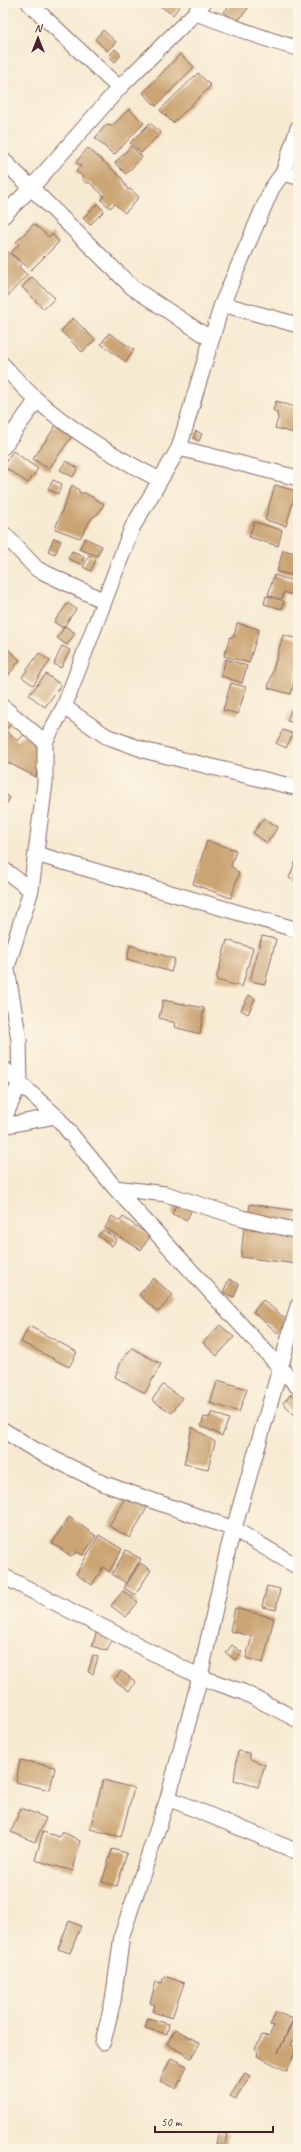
<svg xmlns="http://www.w3.org/2000/svg" width="301" height="2152" viewBox="0 0 301 2152" font-family="Caveat,sans-serif">
  <style>
    .building { fill: #caa473 }
    .lines { fill: none; stroke-linecap: round; stroke-linejoin: round }
    .street-casing { stroke: #876665; stroke-width: 17 }
    .street { stroke: #fff; stroke-width: 15 }
  </style>
  <rect width="100%" height="100%" fill="#fcf5e5"/>
  <filter id="ink" filterUnits="userSpaceOnUse"><feTurbulence type="fractalNoise" baseFrequency=".025" numOctaves="2"/><feDisplacementMap in="SourceGraphic" scale="8" xChannelSelector="R" yChannelSelector="G"/><feConvolveMatrix kernelMatrix="1 2 1 2 8 2 1 2 1" color-interpolation-filters="sRGB"/></filter>
  <filter id="wash" filterUnits="userSpaceOnUse"><feTurbulence type="fractalNoise" baseFrequency=".012" numOctaves="4" result="noise"/><feDisplacementMap in="SourceGraphic" scale="16" xChannelSelector="R" yChannelSelector="G"/><feGaussianBlur stdDeviation="0.9" result="paint"/><feColorMatrix in="noise" values="0 0 0 0 0 0 0 0 0 0 0 0 0 0 0 0 0 1.4 0 .05"/><feComposite in="paint" operator="in"/></filter>
  <g filter="url(#wash)">
    <rect width="100%" height="100%" fill="#f7ead2"/>
    <g id="blocks">
      <path class="building" d="M156 3H182L173 15Z
        M232 3H244L249 7 237 22 224 12Z
        M103 30 116 42 107 51 95 39Z
        M115 49 121 55 115 62 109 56Z
        M180 54 194 67 156 106 143 93Z
        M198 73 211 86 173 123 160 110Z
        M129 109 144 123 114 155 95 138 106 125 112 126Z
        M150 123 161 133 141 153 130 143Z
        M131 146 142 157 126 174 115 163Z
        M88 148 121 177 128 190 130 189 139 197 125 213 115 204 110 208 101 200 104 196 89 182 87 184 82 179 83 177 76 171 81 166 76 162Z
        M97 204 104 211 90 225 83 218Z
        M34 224 49 237 52 234 59 242 31 270 11 253 19 244 16 242Z
        M3 248 21 263 19 267 27 275 3 301Z
        M32 277 55 298 44 309 22 287Z
        M73 318 95 340 82 352 61 331Z
        M109 333 134 350 126 362 101 344Z
        M276 401 298 408V434L275 428 278 419 277 413 273 410Z
        M59 421 75 432 49 469 33 459Z
        M196 431 202 434 199 441 193 438Z
        M13 451 38 469 28 483 3 466Z
        M66 461 78 468 73 477 60 470Z
        M53 480 62 484 58 494 48 489Z
        M72 485 79 490V493H85L104 504 99 513 92 518 80 538 55 529Z
        M275 485 296 491 286 526 265 520Z
        M254 522 282 530 278 546 249 537Z
        M54 538 61 541 55 554 48 551Z
        M85 538 102 546 97 556 79 549Z
        M283 550 298 554V576L277 572Z
        M72 551 84 556 81 564 68 559Z
        M89 555 96 559 91 571 83 567Z
        M274 575 296 582 292 595 284 592 282 599 268 595Z
        M266 596 284 601 282 609 264 604Z
        M68 603 76 609 63 628 54 622Z
        M237 623 259 629 249 663 224 656 230 637H234Z
        M65 626 75 633 67 645 57 638Z
        M283 635 298 639V666L291 694 268 688Z
        M62 646 70 650 61 668 54 664Z
        M7 649 20 660 7 677 3 674V654Z
        M39 653 50 661 33 685 22 677Z
        M226 659 247 666 242 683 221 676Z
        M46 674 61 685 45 707 29 695Z
        M231 683 246 687 238 714 223 710Z
        M291 710 298 712 295 723 287 721Z
        M3 715 20 716 5 730 18 741 32 726 45 737 37 750 40 754 36 777 3 760Z
        M283 730 293 734 286 748 276 743Z
        M3 792 10 798 5 805 3 804Z
        M264 818 278 827 267 843 253 833Z
        M207 841 236 850 231 866 239 873 231 898 193 884Z
        M298 856V882L289 878Z
        M262 936 276 939 265 984 250 981Z
        M227 940 253 948 242 987 216 980Z
        M130 945 175 959 171 972 127 959Z
        M249 995 255 999 248 1014 241 1010Z
        M163 1000 204 1008 200 1034 174 1027 175 1023 159 1018Z
        M178 1200 193 1206 187 1220 172 1214Z
        M250 1204 298 1211 297 1225 248 1217Z
        M112 1216 120 1221 123 1217 150 1236 141 1250 105 1228Z
        M244 1228 298 1235 297 1264 241 1257Z
        M103 1230 117 1239 112 1246 98 1236Z
        M153 1278 173 1295 158 1312 139 1295Z
        M229 1279 239 1284 234 1297 223 1292Z
        M263 1300 288 1321 278 1333 253 1312Z
        M220 1325 234 1337 217 1356 203 1343Z
        M29 1326 77 1352 69 1367 21 1342Z
        M132 1348 161 1364 145 1393 115 1377 122 1360Z
        M218 1380 247 1389 239 1412 210 1403Z
        M163 1385 182 1398 172 1413 152 1400Z
        M291 1394 298 1401V1418L283 1403Z
        M212 1412 229 1419 222 1436 201 1426 204 1417 209 1418Z
        M192 1427 215 1442 208 1469 184 1464Z
        M131 1487 152 1499 130 1538 109 1526Z
        M69 1517 96 1536 83 1555 77 1552 71 1556 52 1543Z
        M99 1535 122 1549 109 1572 103 1567 92 1585 76 1574Z
        M126 1550 141 1559 126 1583 112 1574Z
        M140 1563 151 1570 135 1595 124 1588Z
        M267 1586 280 1589 276 1610 262 1607Z
        M123 1591 138 1602 126 1617 111 1606Z
        M235 1608 274 1618 263 1663 246 1658 252 1636 230 1631Z
        M99 1625 115 1631 107 1651 92 1646Z
        M232 1645 242 1652 235 1660 226 1653Z
        M93 1655 98 1657 93 1674 88 1672Z
        M121 1671 136 1682 129 1691 114 1680Z
        M238 1751 249 1753 250 1759 265 1765 258 1787 234 1780Z
        M20 1760 55 1767 50 1790 16 1782Z
        M103 1780 134 1788 121 1837 90 1829Z
        M21 1808 46 1818 35 1842 11 1832Z
        M62 1831 80 1841 73 1871 35 1860 43 1832 59 1837Z
        M112 1849 127 1853 117 1886 102 1882Z
        M69 1921 81 1926 70 1953 58 1949Z
        M164 1976 184 1983 172 2018 153 2012 155 2005 150 2003 156 1982 162 1983Z
        M276 2012 293 2019 278 2053 292 2023 298 2026V2038L295 2036 291 2045 297 2048 287 2071 257 2056 258 2052 255 2049 262 2035 269 2036 274 2026 270 2025Z
        M148 2018 169 2024 167 2034 145 2028Z
        M175 2029 200 2043 191 2058 167 2044Z
        M171 2058 187 2066 176 2089 160 2081Z
        M245 2073 250 2076 236 2099 230 2096Z
        M218 2133 228 2134 226 2146 216 2145Z"/>
    </g>
  </g>
  <g filter="url(#ink)">
    <use href="#blocks" fill-opacity="0" stroke="#876665" stroke-width="1"/>
    <g class="lines">
      <defs>
        <path id="street" d="M29 3 119 88
          M195 13C230 24 263 40 298 48
          M3 160 133 288 211 339
          M283 173 298 177
          M3 216 32 187 119 88 195 13 203 3
          M222 304 298 325
          M3 365C14 377 25 390 37 400 74 433 117 458 160 480
          M3 447 37 400
          M179 448 298 478
          M3 533 37 569 104 601
          M3 707 45 742
          M64 707 106 736 147 751 298 788
          M36 854 298 930
          M3 869 31 890
          M3 980 31 890 45 783V742L64 707 132 528 179 448 222 304 272 188 283 173 298 128
          M3 1068 56 1116 115 1188 298 1387
          M3 1121 20 1082 19 1040 7 969
          M3 1126 56 1116
          M115 1188 166 1194 242 1218 298 1231
          M3 1430 35 1450 105 1484 234 1529 298 1567
          M3 1576 200 1677 243 1692 298 1720
          M168 1798 298 1852
          M103 2042 113 2001 122 1935 168 1798 200 1677 228 1549 298 1306"/>
      </defs>
      <use href="#street" class="street-casing"/>
      <use href="#street" class="street"/>
    </g>
  </g>
  <rect width="301" height="2152" fill="none" stroke="#fcf5e5" stroke-width="16"/>
  <g transform="translate(38 38)" stroke="#fcf5e5" stroke-width="3" paint-order="stroke">
  <path d="M0-3L7 15L0 10L-7 15Z" fill="#4a1f2b"/>
  <text y="-6" font-size="11" font-weight="bold" text-anchor="middle" fill="#4a1f2b">N</text>
  </g>
  <path d="M155 2126v6h118v-6" fill="none" stroke="#4a1f2b" stroke-width="2"/>
  <text x="161" y="2126" font-size="12" fill="#4a1f2b" stroke="#fcf5e5" stroke-width="3" paint-order="stroke">50 m</text>
</svg>
